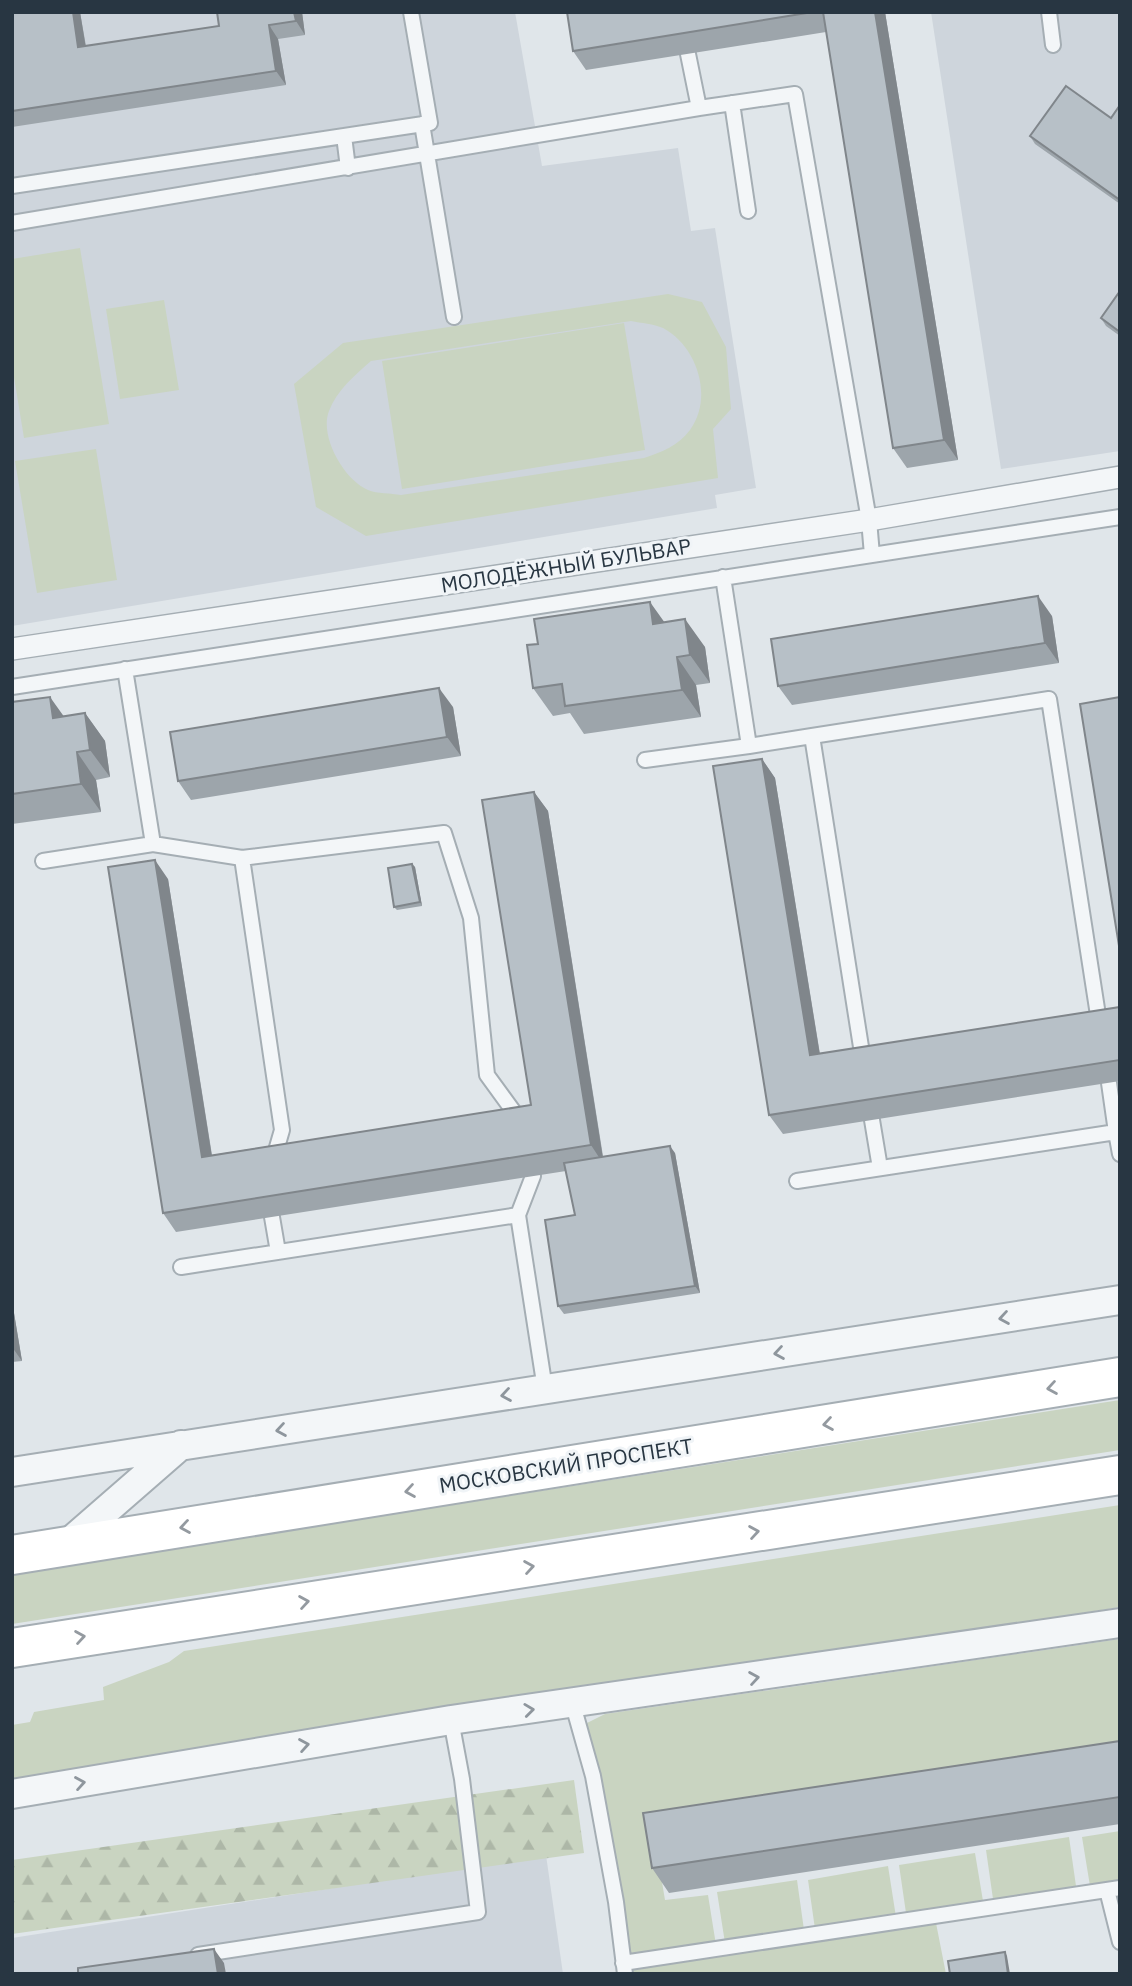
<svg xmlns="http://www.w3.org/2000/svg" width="1132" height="1986" viewBox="0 0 1132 1986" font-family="'IBM Plex Sans',sans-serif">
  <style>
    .built { fill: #ced5dc }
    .green { fill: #c9d4c1; fill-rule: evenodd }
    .forest { fill: url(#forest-firs) }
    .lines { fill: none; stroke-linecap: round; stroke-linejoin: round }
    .service-casing { stroke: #a5aeb4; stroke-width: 18 }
    .pedestrian-casing { stroke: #a5aeb4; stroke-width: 24 }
    .minor-casing { stroke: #a5aeb4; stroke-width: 32 }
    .secondary-casing { stroke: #a5aeb4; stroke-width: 42 }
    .service { stroke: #f3f6f8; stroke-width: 14 }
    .pedestrian { stroke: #f3f6f8; stroke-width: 21 }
    .minor { stroke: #f3f6f8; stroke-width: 28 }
    .secondary { stroke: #fff; stroke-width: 38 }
    .wall { fill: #9da5ab }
    .shaded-wall { fill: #80868b }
    .building { fill: #b7c0c7; stroke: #80868b; stroke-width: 2 }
    .oneway { stroke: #8e969d }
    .oneway2 { stroke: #949aa0 }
    .labels { text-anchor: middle; stroke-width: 6; stroke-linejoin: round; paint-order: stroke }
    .street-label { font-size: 21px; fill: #283642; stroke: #f0f4f7 }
  </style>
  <defs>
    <pattern id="forest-firs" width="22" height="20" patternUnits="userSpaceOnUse" patternTransform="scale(1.75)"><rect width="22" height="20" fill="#c9d4c1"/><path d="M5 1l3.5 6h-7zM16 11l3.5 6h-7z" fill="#adb7a7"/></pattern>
  </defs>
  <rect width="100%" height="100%" fill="#e0e6ea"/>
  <path class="built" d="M12 12H515L542 166 678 148 691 231 715 228 756 488 715 495 717 508 12 626Z
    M931 12H1120V451L1001 469Z
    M546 1855 563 1974H12V1938Z"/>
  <path class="green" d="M80 248 109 424 24 438 12 365V259Z
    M668 294 702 302 726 347 731 409 713 429 718 478 366 536 316 507 294 384 343 343ZM631 321C641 323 654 324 663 328 697 346 714 397 690 430 678 446 662 452 644 458L401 495C391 493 377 494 368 490 344 480 319 436 329 411 337 390 354 376 371 361Z
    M164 300 179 390 120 399 106 309Z
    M624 323 645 450 402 489 382 361Z
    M96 449 117 580 37 593 15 461Z
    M1120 1400V1450L12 1624V1574Z
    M1120 1505V1607L12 1783V1725L30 1722 34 1712 104 1700 103 1687 169 1662 184 1651Z
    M1120 1639V1760L654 1834 665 1900 708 1895 716 1945 628 1959 583 1725 605 1714Z
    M1120 1831V1881L1090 1886 1082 1837Z
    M1069 1837 1076 1886 993 1899 986 1850Z
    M975 1853 983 1901 906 1913 899 1865Z
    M888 1866 896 1917 815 1929 808 1880Z
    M797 1880 804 1930 725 1943 717 1892Z
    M936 1923 946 1974H630L629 1965Z"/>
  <path class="forest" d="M574 1780 584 1853 12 1934V1860Z"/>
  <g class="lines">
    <defs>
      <path id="service" d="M1049 12 1053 45
        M688 54 699 108 795 94 869 520 872 555
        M732 103 748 211
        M422 124 454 317
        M344 136 348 168
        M12 186 430 123 411 12
        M12 223 699 108
        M12 687 1120 517
        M812 736 1049 699 1100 1028
        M749 746 812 736 864 1066
        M645 760 749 746 723 577
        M153 844 242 858 282 1130 273 1161
        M242 858 444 833 471 918 487 1075 522 1123
        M43 861 153 844 125 669
        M1109 1083 1116 1132
        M872 1120 880 1168
        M797 1181 1116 1132 1120 1154
        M518 1215 533 1176
        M272 1217 278 1252
        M181 1267 518 1215 545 1389
        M573 1705 593 1776 616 1902 625 1974
        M1107 1890 1120 1942
        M198 1955 478 1912 462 1779 451 1720
        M623 1963 1120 1888"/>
      <path id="pedestrian" d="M12 649 869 520 1120 477"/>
      <path id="minor" d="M12 1472 1120 1300
        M65 1546 181 1445
        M12 1794 451 1720 1120 1623"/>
      <path id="secondary" d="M12 1555 1120 1377
        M12 1648 1120 1475"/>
    </defs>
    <use href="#service" class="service-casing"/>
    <use href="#pedestrian" class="pedestrian-casing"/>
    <use href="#minor" class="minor-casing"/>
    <use href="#secondary" class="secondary-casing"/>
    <use href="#service" class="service"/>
    <use href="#pedestrian" class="pedestrian"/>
    <use href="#minor" class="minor"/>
    <use href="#secondary" class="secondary"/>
  </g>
  <path class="wall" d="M12 12H80L86 46 219 26 217 12H302L305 35 278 39 286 85 12 127Z
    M567 12H885L958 460 907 468 893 448 826 32 586 70 573 51Z
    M1120 105V204L1035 144 1030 136 1111 118Z
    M1120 291V336L1106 326 1101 318Z
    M1052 616 1059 663 792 705 778 686Z
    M664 622 705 647 710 683 696 685 701 717 584 734 570 713 553 716 533 688Z
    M12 702 64 716 85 713 105 741 110 777 96 780 101 812 12 824Z
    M453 707 461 756 191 800 178 781Z
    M762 759 775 778 820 1054 1120 1007V1081L783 1134 769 1115Z
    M534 792 548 811 603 1156 675 1153 700 1293 564 1314 558 1306 575 1215 566 1171 176 1232 163 1213 168 879 212 1155 531 1105Z
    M412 864 415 867 422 906 397 910 394 907Z
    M12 1301 22 1361 12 1362Z
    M1120 1741V1824L669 1893 652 1868Z"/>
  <path class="shaded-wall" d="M73 12H80L88 61 78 47Z
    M294 12H302L305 35 296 21Z
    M875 12H885L958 460 944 440Z
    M269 25 278 39 286 85 276 71Z
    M1038 596 1052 616 1059 663 1045 643Z
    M650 602 670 630 653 624Z
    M685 619 705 647 710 683 690 655Z
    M677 657 696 685 701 717 682 690Z
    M439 688 453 707 461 756 447 737Z
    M50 697 70 725 53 718Z
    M85 713 105 741 110 777 90 750Z
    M77 752 96 780 101 812 81 784Z
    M762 759 775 778 823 1074 810 1055Z
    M534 792 548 811 604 1165 591 1145Z
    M155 860 168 879 215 1176 202 1157Z
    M412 864 415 867 422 906 420 902Z
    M670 1146 675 1153 700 1293 695 1286Z
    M12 1301 22 1361 12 1347Z
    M214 1949 224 1963 226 1974H218Z
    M1005 1952 1007 1956 1010 1974H1008Z"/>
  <path class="building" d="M12 12H73L78 47 219 26 217 12H294L296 21 269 25 276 71 12 111Z
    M567 12H813L573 51Z
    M823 12H875L944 440 893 448Z
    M1066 86 1111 118 1120 105V200L1030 136Z
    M1120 291V332L1101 318Z
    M1038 596 1045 643 778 686 771 639Z
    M650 602 653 624 685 619 690 655 677 657 682 690 565 706 562 684 533 688 527 645 538 644 534 619Z
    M439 688 447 737 178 781 170 732Z
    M50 697 53 718 85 713 90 750 77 752 81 784 12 794V702Z
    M1120 697V952L1080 704Z
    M762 759 810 1055 1120 1007V1060L769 1115 713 766Z
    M534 792 591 1145 163 1213 108 867 155 860 202 1157 531 1105 482 800Z
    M412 864 420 902 394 907 388 868Z
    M670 1146 695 1286 558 1306 545 1220 575 1215 564 1163Z
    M1120 1741V1797L652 1868 643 1813Z
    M214 1949 218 1974H78V1968Z
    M1005 1952 1008 1974H950L948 1961Z"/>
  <defs><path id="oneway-chevron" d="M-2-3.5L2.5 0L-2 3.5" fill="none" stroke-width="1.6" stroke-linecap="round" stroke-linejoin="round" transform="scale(1.75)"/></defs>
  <g class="oneway">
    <use href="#oneway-chevron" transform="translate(1004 1318) rotate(171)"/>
    <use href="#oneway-chevron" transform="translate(779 1353) rotate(171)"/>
    <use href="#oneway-chevron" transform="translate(506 1395) rotate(171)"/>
    <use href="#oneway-chevron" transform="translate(281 1430) rotate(171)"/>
    <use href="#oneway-chevron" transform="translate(754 1678) rotate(-9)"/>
    <use href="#oneway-chevron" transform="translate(529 1710) rotate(-7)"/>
    <use href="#oneway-chevron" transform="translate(304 1745) rotate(-10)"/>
    <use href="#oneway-chevron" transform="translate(80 1783) rotate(-10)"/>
  </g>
  <g class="oneway2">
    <use href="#oneway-chevron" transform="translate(1052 1388) rotate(171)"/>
    <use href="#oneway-chevron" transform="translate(828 1424) rotate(171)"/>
    <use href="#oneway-chevron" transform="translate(410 1491) rotate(171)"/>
    <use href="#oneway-chevron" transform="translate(185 1527) rotate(171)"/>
    <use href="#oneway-chevron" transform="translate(754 1532) rotate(-9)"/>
    <use href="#oneway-chevron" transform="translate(529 1567) rotate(-9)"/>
    <use href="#oneway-chevron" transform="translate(304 1602) rotate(-9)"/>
    <use href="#oneway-chevron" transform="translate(80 1637) rotate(-9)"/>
  </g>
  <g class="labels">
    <g class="street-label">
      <text transform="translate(566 566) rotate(-9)" y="7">МОЛОДЁЖНЫЙ БУЛЬВАР</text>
      <text transform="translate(566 1466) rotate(-9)" y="7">МОСКОВСКИЙ ПРОСПЕКТ</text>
    </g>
  </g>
  <rect width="1132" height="1986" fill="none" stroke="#283642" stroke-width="28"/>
</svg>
